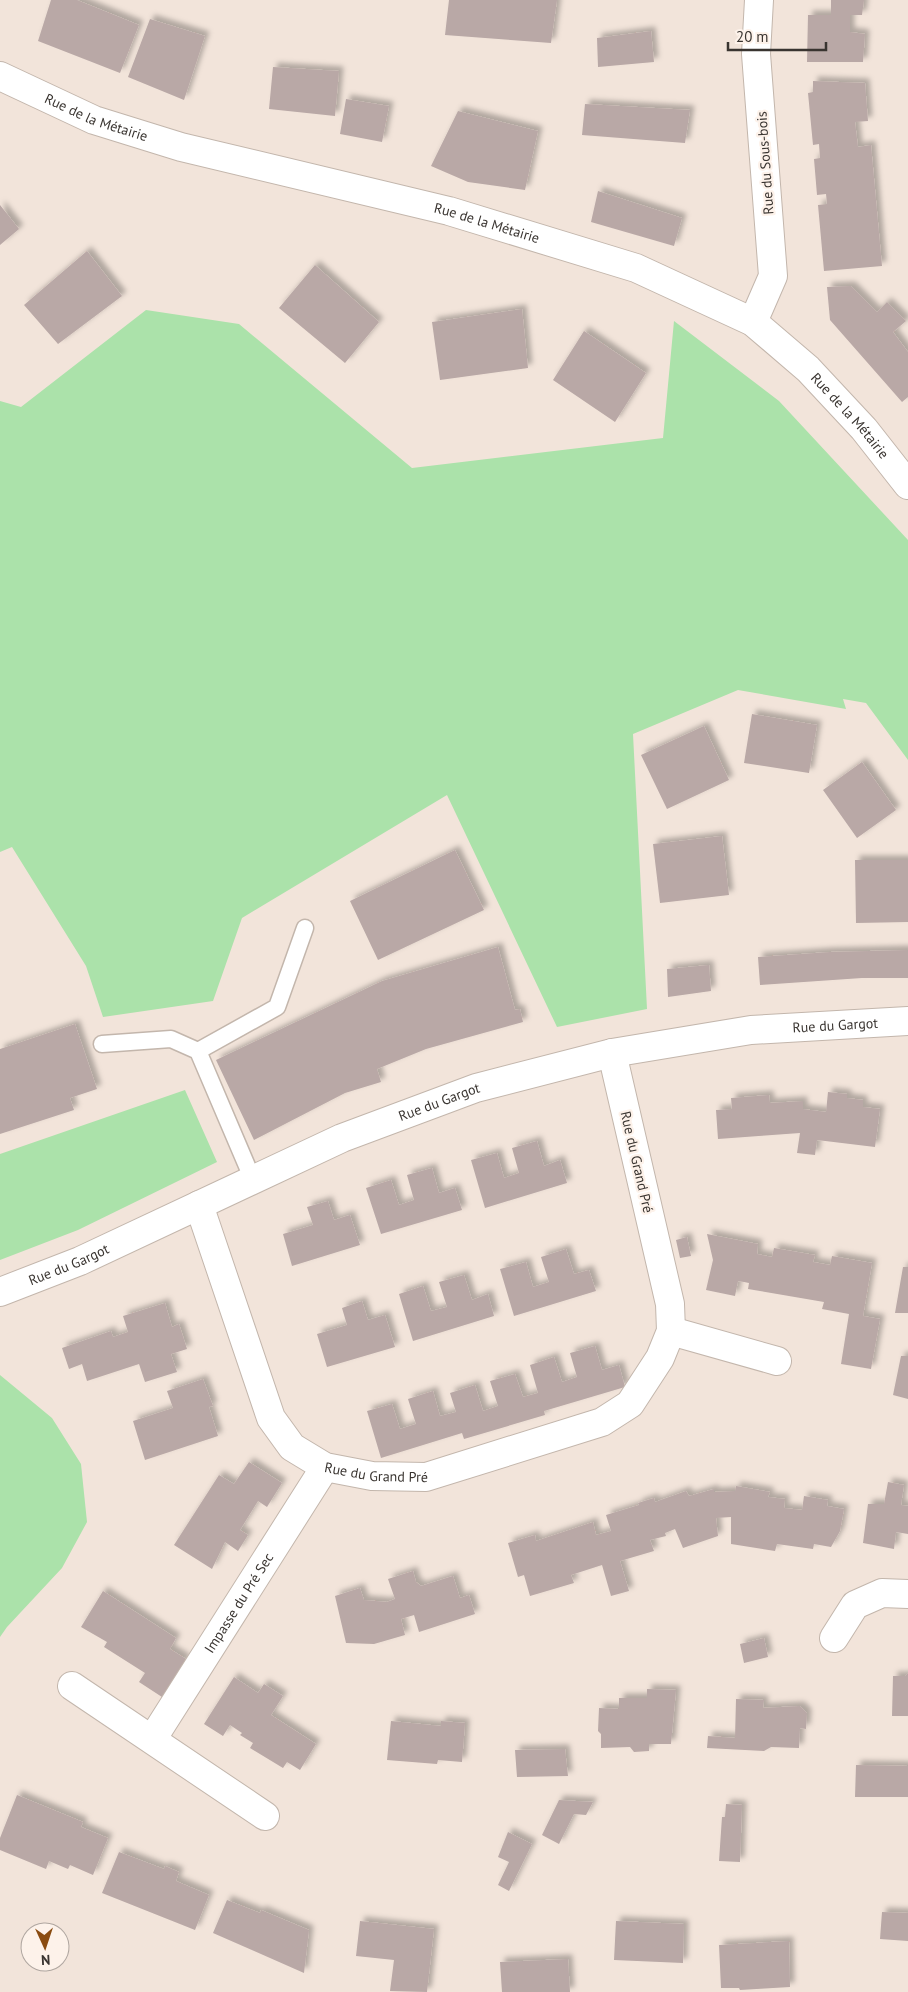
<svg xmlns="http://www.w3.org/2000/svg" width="908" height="1992" viewBox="0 0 908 1992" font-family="'PT Sans',sans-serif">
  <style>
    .green { fill: #abe2aa }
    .building { fill: #b9a8a6; filter: url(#shadow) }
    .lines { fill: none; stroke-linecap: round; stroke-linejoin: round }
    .service-casing { stroke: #c3b6ac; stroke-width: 19 }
    .minor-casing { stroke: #c3b6ac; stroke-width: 30 }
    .service { stroke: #fff; stroke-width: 16 }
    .minor { stroke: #fff; stroke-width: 28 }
    .labels { text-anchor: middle; stroke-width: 4.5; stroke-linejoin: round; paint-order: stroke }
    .street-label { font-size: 14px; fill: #393430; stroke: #fdf2ea }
  </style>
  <defs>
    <filter id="shadow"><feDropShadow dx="4.5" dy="-4.5" stdDeviation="2.5" flood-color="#0004"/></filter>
  </defs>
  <rect width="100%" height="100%" fill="#f2e4da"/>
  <path class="green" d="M146 310 239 324 412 468 663 438 674 321 779 401 908 540V760L866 703 843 699 846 709 738 690 633 734 647 1009 557 1027 447 795 242 918 213 1001 103 1017 86 966 12 847 0 852V401L21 407Z
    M185 1090 217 1162 78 1230 0 1260V1154Z
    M0 1375 52 1418 81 1464 87 1522 62 1568 7 1627 0 1637Z"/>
  <path class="building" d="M51 0H77L139 25 120 73 38 41Z
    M449 0H557L551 43 445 35Z
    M831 0H864L862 15H850V32L865 34 863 62H807L808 15H831Z
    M150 19 205 36 184 100 128 77Z
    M651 31 654 62 598 67 597 38Z
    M273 67 339 71 335 116 269 109Z
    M813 81 865 83 868 121 855 122 858 147 871 145 882 266 824 271 818 205 827 204 826 194 817 195 814 159 820 158 819 144 813 145 808 93 813 92Z
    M346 99 389 106 382 142 340 134Z
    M585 104 690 110 685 143 582 135Z
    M458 111 538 131 525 190 468 182 431 166Z
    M598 191 682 218 674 246 591 222Z
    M0 205 19 229 0 245Z
    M87 251 122 296 58 344 24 305Z
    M315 265 379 322 345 363 279 308Z
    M851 286 877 312 887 302 906 321 893 332 908 352V397L902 402 830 320 827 287Z
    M522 309 528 368 440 380 432 322Z
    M584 331 646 373 615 422 553 380Z
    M752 714 817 725 809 773 744 763Z
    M704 726 729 780 667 809 641 755Z
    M862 762 896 810 857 838 823 790Z
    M722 836 729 895 660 903 653 844Z
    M455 850 484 910 378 960 350 901Z
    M855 860H908V922L856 923Z
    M498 947 515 1010 520 1009 523 1022 426 1049 377 1069 381 1082 345 1093 254 1140 216 1060 382 981Z
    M908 950V978H862L760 985 758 957 830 952Z
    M709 965 711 991 668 997 667 969Z
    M75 1024 97 1089 70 1098 74 1110 0 1134V1049Z
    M828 1092 847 1094V1098L863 1100V1107L880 1109 875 1147 817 1140 815 1155 797 1153 800 1133 718 1139 716 1110 732 1109 731 1098 769 1095 770 1103 803 1101V1109L826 1112Z
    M537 1141 544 1166 560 1160 567 1183 485 1208 471 1160 497 1153 504 1178 519 1173 512 1148Z
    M432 1168 439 1193 455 1188 462 1210 381 1234 366 1188 391 1180 399 1205 414 1200 407 1175Z
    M328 1201 334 1220 350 1215 360 1245 292 1266 283 1234 313 1225 307 1207Z
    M707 1234 758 1244 757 1254 772 1257 774 1248 815 1255 813 1262 830 1265 832 1256 872 1263 863 1316 880 1319 871 1369 841 1364 849 1314 822 1309 824 1302 748 1289 749 1283 744 1282 738 1281 735 1296 706 1290 713 1260Z
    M687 1237 691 1256 680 1258 676 1240Z
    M566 1249 574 1274 589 1270 596 1291 514 1316 500 1269 526 1262 533 1287 549 1282 541 1257Z
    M903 1267H908V1313H895Z
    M464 1275 472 1300 488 1294 494 1316 413 1341 399 1294 423 1286 431 1311 447 1307 439 1282Z
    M362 1301 368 1320 385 1315 395 1347 327 1367 317 1334 347 1325 342 1308Z
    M165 1303 172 1327 179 1324 187 1349 171 1354 177 1372 145 1382 139 1364 87 1381 82 1364 69 1369 62 1348 111 1331 113 1337 128 1332 123 1316Z
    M595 1346 602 1370 619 1365 625 1387 544 1411 545 1415 464 1439 462 1433 381 1458 367 1411 392 1404 400 1429 416 1424 408 1399 433 1391 440 1416 456 1412 450 1393 475 1385 483 1411 498 1406 490 1381 515 1374 523 1397 538 1393 530 1365 554 1357 562 1382 577 1377 570 1353Z
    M901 1356H908V1399L893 1395Z
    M203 1379 213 1406 209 1407 218 1436 145 1460 133 1421 173 1408 167 1391Z
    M249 1462 282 1483 267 1507 258 1501 240 1530 248 1535 238 1551 225 1542 212 1569 174 1545 219 1475 234 1484Z
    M888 1482 904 1485 901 1505 908 1506V1534L896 1532 894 1549 863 1543 868 1504H884Z
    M736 1486 770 1492 768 1497 785 1499 784 1508 802 1510 804 1496 828 1500 827 1506 844 1509 840 1531 831 1547 814 1544 813 1549 777 1544 775 1551 731 1544V1517L716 1518 718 1536 683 1548 675 1529 665 1533 666 1536 650 1540 654 1551 620 1561 629 1591 611 1596 602 1565 571 1575 574 1583 530 1596 524 1575 518 1577 508 1543 535 1535 536 1541 593 1522 596 1535 611 1531 606 1515 639 1505 638 1503 654 1498 655 1502 686 1491 689 1496 714 1489V1492L735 1491Z
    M413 1571 416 1582 421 1586 453 1576 460 1598 469 1595 475 1614 419 1632 414 1615 401 1619 405 1635 374 1644 346 1643 335 1596 360 1588 364 1600 387 1602 395 1599 388 1579Z
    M103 1591 176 1638 170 1649 186 1659 162 1697 139 1682 145 1673 104 1647 107 1642 81 1627Z
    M764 1638 768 1657 744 1663 740 1644Z
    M908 1673V1716H892L893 1676H905Z
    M234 1677 258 1693 264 1684 283 1696 271 1715 316 1744 300 1770 287 1762 283 1768 250 1748 253 1743 240 1735 242 1733 230 1725 223 1736 204 1724Z
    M647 1689 676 1690 671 1744H649V1751L634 1752 630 1747 601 1748V1734L598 1731 599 1708 619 1709V1698H647Z
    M736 1699 764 1700 763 1708 800 1706 807 1713 806 1729 800 1728 799 1748 771 1747 764 1751 707 1748 708 1736 735 1738Z
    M391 1721 441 1726V1721L465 1723 462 1762 438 1760 437 1764 387 1760Z
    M565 1749 568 1776 517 1777 515 1750Z
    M856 1765 908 1766V1797H855Z
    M17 1795 83 1822 81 1827 108 1838 93 1875 70 1865 68 1869 49 1861 46 1869 0 1850V1838Z
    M559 1800 593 1802 586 1815 574 1814 559 1844 542 1835Z
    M726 1804 742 1805 740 1862 719 1861 722 1817H725Z
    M508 1832 532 1844 509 1891 498 1885 509 1862 498 1857Z
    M119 1852 164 1869 165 1866 179 1872 176 1881 209 1895 195 1930 102 1893Z
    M227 1900 260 1913 261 1910 309 1930 304 1973 213 1933Z
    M882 1912 908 1913V1941L880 1939Z
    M360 1921 434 1929 427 1992 390 1991 394 1960 356 1956Z
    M616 1921 684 1924 683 1963 614 1960Z
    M789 1941 790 1987 740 1990 739 1988H721L719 1945Z
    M568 1959 570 1992H502L500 1962Z"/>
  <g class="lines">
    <defs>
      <path id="service" d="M102 1044 171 1039 198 1051
        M253 1180 198 1051 277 1007 305 928"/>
      <g id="minor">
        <path id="s1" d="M0 76 94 120 181 147 449 211 636 268 753 322 808 369 864 429 908 485"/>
        <path d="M753 322 773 276 756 54 759 0"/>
        <path id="s2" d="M199 1205 271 1418 292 1447 325 1467 372 1476 426 1477 602 1422 630 1404 660 1358 671 1331 670 1304 612 1053"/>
        <path id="s3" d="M0 1292 80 1261 342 1138 476 1088 612 1053 751 1030 908 1021"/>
        <path d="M671 1331 777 1361"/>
        <path d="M834 1638 855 1605 882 1593 908 1594"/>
        <path d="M72 1686 265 1816"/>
        <path id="s4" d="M153 1738 325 1467"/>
      </g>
    </defs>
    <use href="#service" class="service-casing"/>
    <use href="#minor" class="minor-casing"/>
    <use href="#service" class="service"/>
    <use href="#minor" class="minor"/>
  </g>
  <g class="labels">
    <g class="street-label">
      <text dy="5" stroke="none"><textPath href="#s1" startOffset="105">Rue de la Métairie</textPath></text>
      <text transform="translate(765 163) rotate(-94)" y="5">Rue du Sous-bois</text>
      <text dy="5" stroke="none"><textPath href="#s1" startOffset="510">Rue de la Métairie</textPath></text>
      <text dy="5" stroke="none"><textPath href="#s1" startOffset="930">Rue de la Métairie</textPath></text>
      <text dy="5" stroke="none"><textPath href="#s3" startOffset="884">Rue du Gargot</textPath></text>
      <text dy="5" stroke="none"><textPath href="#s3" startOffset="479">Rue du Gargot</textPath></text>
      <text transform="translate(637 1162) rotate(77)" y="5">Rue du Grand Pré</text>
      <text dy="5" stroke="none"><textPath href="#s3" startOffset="74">Rue du Gargot</textPath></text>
      <text dy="5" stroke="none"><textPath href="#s2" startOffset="351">Rue du Grand Pré</textPath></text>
      <text dy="5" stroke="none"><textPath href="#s4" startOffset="160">Impasse du Pré Sec</textPath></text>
    </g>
  </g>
  <g transform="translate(45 1947) rotate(177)"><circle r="24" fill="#fdf2ea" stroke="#afa6a0"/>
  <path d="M0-4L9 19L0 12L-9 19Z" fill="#8a4b10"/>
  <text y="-8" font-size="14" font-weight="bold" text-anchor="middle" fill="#393430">N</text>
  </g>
  <path d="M728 42v8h98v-8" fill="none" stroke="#393430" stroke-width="2.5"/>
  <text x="736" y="42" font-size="15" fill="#393430" stroke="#fdf2ea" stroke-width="4" paint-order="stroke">20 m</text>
</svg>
